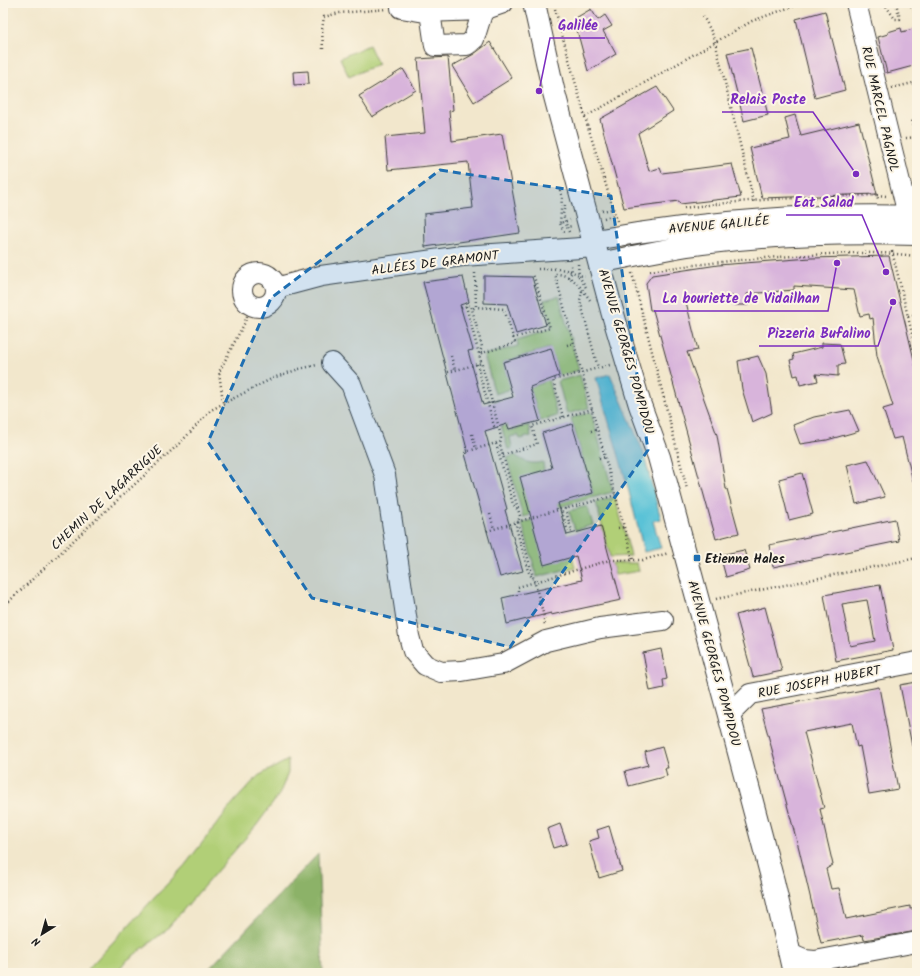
<svg xmlns="http://www.w3.org/2000/svg" width="920" height="976" viewBox="0 0 920 976" font-family="Kalam,sans-serif">
  <style>
    .green { fill: #b1cf77; stroke: #66764a }
    .forest { fill: #8cb268; stroke: #546742 }
    .water { fill: #5ac2d7; stroke: #3b6f7a }
    .building { fill: #d8b4db; fill-rule: evenodd }
    .lines { fill: none; stroke-linecap: round; stroke-linejoin: round }
    .minor-casing { stroke: #3c3a36; stroke-width: 22 }
    .major-casing { stroke: #3c3a36; stroke-width: 24 }
    .path { stroke: #3c3a36; stroke-width: 2.5; stroke-dasharray: 1 3; stroke-linecap: butt }
    .minor { stroke: #fff; stroke-width: 20 }
    .major { stroke: #fff; stroke-width: 22 }
    .marked { fill: #1f6fb2; fill-opacity: 0.2; stroke: #1f6fb2; stroke-width: 3; stroke-dasharray: 8 5; stroke-linejoin: round }
    .poi-dot { fill: #1f6fb2; stroke: #fcf5e5; stroke-width: 1.5 }
    .labels { text-anchor: middle; stroke-width: 4; stroke-linejoin: round; paint-order: stroke }
    .street-label { font-size: 13px; fill: #1c1c1c; stroke: #fcf5e5 }
    .poi-label { font-size: 13px; font-weight: bold; fill: #1c1c1c; stroke: #fcf5e5; text-anchor: start }
    .leader { fill: none; stroke: #7b2cbf; stroke-width: 1.5 }
    .callout-dot { fill: #7b2cbf; stroke: #fcf5e5; stroke-width: 1.5 }
    .callout-label { font-size: 14px; text-anchor: middle; font-weight: bold; fill: #7b2cbf; stroke: #fcf5e5; stroke-width: 4; stroke-linejoin: round; paint-order: stroke }
  </style>
  <rect width="100%" height="100%" fill="#fcf5e5"/>
  <filter id="ink" filterUnits="userSpaceOnUse"><feTurbulence type="fractalNoise" baseFrequency=".025" numOctaves="2"/><feDisplacementMap in="SourceGraphic" scale="8" xChannelSelector="R" yChannelSelector="G"/><feConvolveMatrix kernelMatrix="1 2 1 2 8 2 1 2 1" color-interpolation-filters="sRGB"/></filter>
  <filter id="wash" filterUnits="userSpaceOnUse"><feTurbulence type="fractalNoise" baseFrequency=".012" numOctaves="4" result="noise"/><feDisplacementMap in="SourceGraphic" scale="16" xChannelSelector="R" yChannelSelector="G"/><feGaussianBlur stdDeviation="0.9" result="paint"/><feColorMatrix in="noise" values="0 0 0 0 0 0 0 0 0 0 0 0 0 0 0 0 0 1.4 0 .05"/><feComposite in="paint" operator="in"/></filter>
  <g filter="url(#wash)">
    <rect width="100%" height="100%" fill="#f2e7cc"/>
    <path class="green" d="M369 45 378 64 349 77 340 58Z
      M559 296 579 370 559 376 550 348 503 362 511 389 495 394 484 355 518 346 517 340 552 329 544 300Z
      M580 375 589 408 567 414 558 381Z
      M548 379 557 416 540 421 530 387 543 383V380Z
      M498 399 508 431 529 425 531 436 520 439 518 435 510 437 512 448 508 449 494 401Z
      M591 412 613 492 523 517 507 458 515 455C524 462 531 465 543 462L544 471 530 511 593 493 571 418Z
      M615 497 631 556 610 557 596 502Z
      M587 506 593 525 575 530 569 511Z
      M560 512 575 567 537 577 522 523Z
      M612 563H637L639 571 615 575Z
      M288 760V773L279 795 256 826 165 931 125 962 116 973H84L185 865 233 803 258 776Z"/>
    <path class="forest" d="M318 854 323 973H205Z"/>
    <path class="water" d="M610 374 643 451 661 519 653 521 661 548 644 552 627 484 596 378Z"/>
    <g id="blocks">
      <path class="building" d="M591 9 598 20 605 15 612 26 603 31 616 54 588 71 574 19Z
        M825 11 845 90 815 98 796 19Z
        M901 28 902 32 917 28V65L887 73 878 37 888 34V32Z
        M490 42 512 78 474 102 452 66 474 54Z
        M751 48 768 115 744 121 727 53Z
        M448 57 453 110 449 111 452 141 502 134 520 233 425 247 424 214 473 208 468 162 388 170 385 137 425 133 418 59Z
        M403 69 416 90 372 117 359 96Z
        M308 71 309 84 294 85 293 72Z
        M657 87 673 111 638 133 649 171 660 168 662 173 732 164 741 197 680 204 679 201 624 208 600 119Z
        M795 115 801 136 859 122 877 194 762 198 750 148 790 139 785 118Z
        M889 256 917 372V480L913 481 902 437 893 439 883 409 893 406 877 356 873 318 870 319 869 314 860 316 854 290 794 286V290L747 294 748 305H734L733 296 686 302 698 350 687 352 717 435 726 489H727L739 533 716 539 653 310H650L646 283 652 275 718 265 811 258Z
        M484 276 532 277 546 325 516 334 507 304 484 303Z
        M463 277 469 302 460 305 473 350 468 351 483 405 513 397 503 362 551 348 559 376 530 387 540 421 509 429 507 424 485 431 507 509 505 510 523 571 500 577 465 454 468 453 423 282Z
        M822 343 840 344 845 364 838 365V376L816 374 818 381 800 385 798 375 794 376 790 360 794 359 793 354 822 347Z
        M758 356 766 374 772 413 752 422 742 389 738 361Z
        M850 410 859 431 827 440 800 444 793 425 814 417Z
        M572 424 593 493 558 503 567 535 601 526 621 600 551 615V613L507 624 502 598 582 580 576 556 544 565 520 477 552 468 542 433Z
        M868 460 885 497 856 504 847 465Z
        M802 473 813 514 789 520 779 479Z
        M895 519 899 541 773 567 769 545Z
        M744 550 750 570 726 577 720 555Z
        M880 585 893 650 836 661 824 595ZM867 600 875 641 850 646 842 604Z
        M765 607 782 671 753 677 736 615Z
        M661 649 667 679 663 680 664 688 650 691 643 653Z
        M917 682V745L912 746 900 685Z
        M879 687 898 789 869 794 860 746 857 747 852 723 804 732 824 808 820 809 833 865 826 869 831 889 839 888 846 919 910 906V909L917 908V931L864 940 863 935 821 943 799 849 761 709Z
        M662 747 668 768H665L667 776 629 786 625 771 648 765 645 752Z
        M560 824 567 844 553 848 547 829Z
        M609 826 622 871 599 878 589 841 599 838 597 830Z"/>
    </g>
  </g>
  <g filter="url(#ink)">
    <use href="#blocks" fill-opacity="0" stroke="#3c3a36" stroke-width="1"/>
    <g class="lines">
      <defs>
        <path id="minor" d="M856 3 911 227
          M401 8 425 12 483 10 503 3
          M430 12 435 46 467 45 474 39 483 10
          M595 240C700 221 810 213 917 216
          M600 263C634 256 668 248 702 244 773 235 845 233 917 235
          M242 290a17 17 0 1 1 34 0a17 17 0 1 1-34 0Z
          M276 288 321 276 462 256 596 247
          M332 363 351 384 385 475 409 636 413 651 425 665 441 672 462 671 503 664 546 641 600 628 663 620
          M729 715 750 694 917 662
          M790 954 804 960 815 961 917 942"/>
        <path id="major" d="M534 3 553 89 612 311 640 405 659 457 729 715 773 881 794 973"/>
      </defs>
      <use href="#minor" class="minor-casing"/>
      <use href="#major" class="major-casing"/>
      <path class="path" d="M884 3 895 19H900L896 3
        M909 3 917 14
        M873 6 880 3
        M555 9 585 117 617 221
        M703 16 714 37 754 202
        M323 49 322 29 324 17 339 13 387 9
        M892 88 917 82
        M585 117 752 21 802 3
        M917 137 912 120 917 118
        M906 138 917 137
        M560 190 562 198 560 223
        M877 195 887 196
        M565 205 563 214 567 227
        M684 208C748 199 813 197 877 195L878 199
        M602 211 613 209
        M604 218 615 215
        M564 232 560 223 570 220
        M569 232 567 227 572 226
        M892 251 917 354
        M578 264 579 276 587 289
        M538 269C549 269 560 268 570 271 576 273 579 276 585 276
        M650 271C703 263 757 258 811 255 845 253 880 251 914 256
        M475 273 476 307 472 309 482 347 479 354 499 428 501 438 500 445 520 516 518 522 543 613 545 626
        M632 273 687 489
        M568 277 572 272 571 265
        M582 291 580 300 598 368
        M590 300C581 287 572 274 555 274L633 560
        M466 306 479 354 515 343 504 309 476 307
        M461 308 470 305 472 309
        M908 316 917 314
        M513 338 550 328 533 274
        M567 345 574 343
        M451 356 455 370
        M477 364 494 426 499 428
        M448 372 482 363
        M223 402 219 372 244 324 251 306
        M563 417 553 380 610 365
        M591 431 598 429
        M472 434 476 449
        M496 444 513 504 517 509
        M465 452 500 442
        M503 455 537 444 532 426 593 409
        M599 458 606 457
        M490 514 494 529
        M518 522 516 527 528 571 533 579
        M618 528 625 527
        M487 531 561 509 568 532 572 531 565 509 616 495
        M518 595V587L610 560H643L669 553
        M716 599 917 558
        M3 607 88 527 181 442 211 410 273 378 299 369 317 365"/>
      <use href="#minor" class="minor"/>
      <use href="#major" class="major"/>
    </g>
  </g>
  <path class="marked" d="M440 170 611 196 648 450 510 647 312 598 208 442 271 298Z"/>
  <rect class="poi-dot" x="693" y="554" width="8" height="8" rx="2"/>
  <g class="labels">
    <g class="street-label">
      <text transform="translate(881 109) rotate(77)" y="5">RUE MARCEL PAGNOL</text>
      <text transform="translate(719 224) rotate(-5)" y="5">AVENUE GALILÉE</text>
      <text transform="translate(435 262) rotate(-7)" y="5">ALLÉES DE GRAMONT</text>
      <text transform="translate(627 351) rotate(74)" y="5">AVENUE GEORGES POMPIDOU</text>
      <text transform="translate(106 497) rotate(-43)" y="5">CHEMIN DE LAGARRIGUE</text>
      <text transform="translate(715 663) rotate(75)" y="5">AVENUE GEORGES POMPIDOU</text>
      <text transform="translate(819 681) rotate(-11)" y="5">RUE JOSEPH HUBERT</text>
    </g>
    <g class="poi-label">
      <text x="705" y="563">Etienne Hales</text>
    </g>
  </g>
  <path class="leader" d="M539 91L550 38H605M856 174L813 112H722M886 272L862 215H786M837 263L828 311H654M893 302L878 346H759"/>
  <g class="callout-dot">
    <circle cx="539" cy="91" r="4"/>
    <circle cx="856" cy="174" r="4"/>
    <circle cx="886" cy="272" r="4"/>
    <circle cx="837" cy="263" r="4"/>
    <circle cx="893" cy="302" r="4"/>
  </g>
  <g class="callout-label">
    <text x="578" y="30">Galilée</text>
    <text x="768" y="104">Relais Poste</text>
    <text x="824" y="207">Eat Salad</text>
    <text x="741" y="303">La bouriette de Vidailhan</text>
    <text x="819" y="338">Pizzeria Bufalino</text>
  </g>
  <rect width="920" height="976" fill="none" stroke="#fcf5e5" stroke-width="16"/>
  <g transform="translate(42 934) rotate(217)" stroke="#fcf5e5" stroke-width="3" paint-order="stroke">
  <path d="M0-3L7 15L0 10L-7 15Z" fill="#1c1c1c"/>
  <text y="-6" font-size="11" font-weight="bold" text-anchor="middle" fill="#1c1c1c">N</text>
  </g>
</svg>
